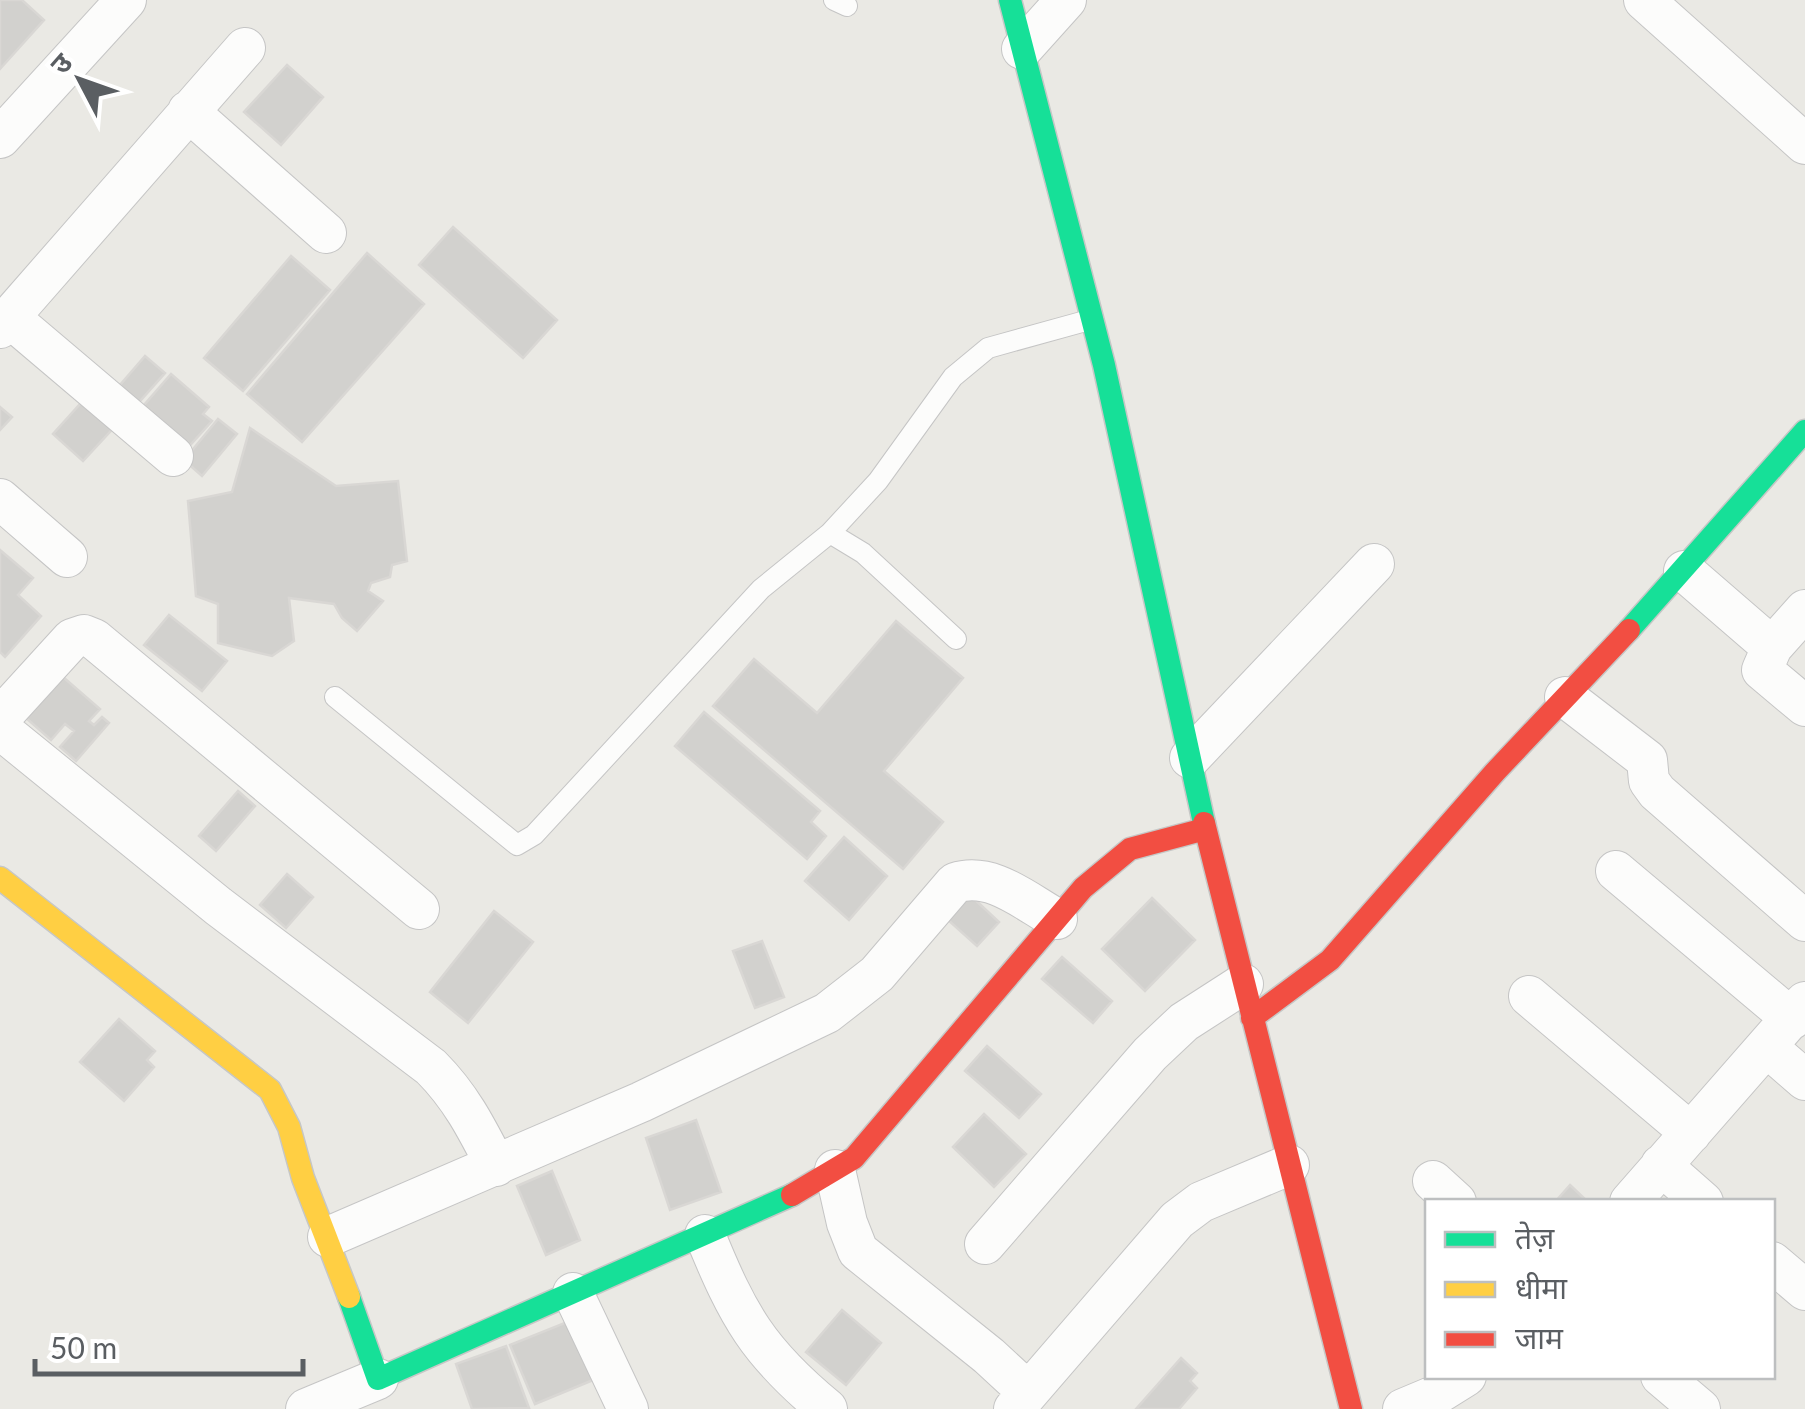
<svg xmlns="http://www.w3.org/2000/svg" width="1805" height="1409" viewBox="0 0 1805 1409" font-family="Lato,'Noto Sans Devanagari',sans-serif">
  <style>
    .building { fill: #d2d1ce; stroke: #d9d7d4; stroke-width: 2.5 }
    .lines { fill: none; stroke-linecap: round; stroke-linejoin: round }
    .lane-casing { stroke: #c5c5c5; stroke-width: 22 }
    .street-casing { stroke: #c5c5c5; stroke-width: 42 }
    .fast-casing { stroke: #c6c7c6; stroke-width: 25 }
    .slow-casing { stroke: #c6c7c6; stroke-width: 25 }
    .jam-casing { stroke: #c6c7c6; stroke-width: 25 }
    .lane { stroke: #fcfcfb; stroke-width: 20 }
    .street { stroke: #fcfcfb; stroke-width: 40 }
    .fast { stroke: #16e098; stroke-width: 22 }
    .slow { stroke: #ffcf43; stroke-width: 22 }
    .jam { stroke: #f24e42; stroke-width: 22 }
  </style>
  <rect width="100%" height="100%" fill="#eae9e4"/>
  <path class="building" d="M0 0H22L44 20 0 69Z
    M287 65 323 97 281 145 244 112Z
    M453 227 557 320 523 358 419 265Z
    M367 253 424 304 302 442 247 394Z
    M291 256 330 290 243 391 204 358Z
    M145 356 165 373 133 409 114 392Z
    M171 374 209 407 203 414 212 421 184 452 138 412Z
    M89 394 119 422 83 461 53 434Z
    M0 407 12 417 0 430Z
    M218 419 237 434 202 476 184 460Z
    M250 428 336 486 398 481 407 561 392 565 390 577 371 583 368 591 383 601 357 631 342 618 334 604 289 598 294 641 272 656 218 643V604L196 596 188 501 232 492Z
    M0 550 33 578 18 595 41 616 5 657 0 652Z
    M169 615 227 661 202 691 144 645Z
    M896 621 963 678 884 771 943 822 903 869 713 706 754 659 817 713Z
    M63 677 100 709 89 721 94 725 102 717 109 723 76 761 60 747 74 731 65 724 51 740 26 718Z
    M704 712 820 811 811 822 826 836 807 859 675 746Z
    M238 791 255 806 216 851 199 836Z
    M844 837 887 876 849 920 805 881Z
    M287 874 313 897 286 928 260 905Z
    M970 895 999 922 977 946 948 920Z
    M1152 898 1195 940 1145 991 1102 949Z
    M494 911 533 942 468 1023 430 992Z
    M762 941 784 997 755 1008 733 951Z
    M1062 957 1112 1001 1093 1023 1042 979Z
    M119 1019 155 1051 147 1060 154 1067 124 1101 80 1062Z
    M987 1046 1041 1094 1019 1118 965 1071Z
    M984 1114 1026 1154 994 1187 953 1147Z
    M696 1120 721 1192 670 1210 646 1138Z
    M552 1171 580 1240 546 1255 517 1186Z
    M1570 1185 1588 1202H1555Z
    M842 1310 881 1343 846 1385 806 1352Z
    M572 1320 598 1378 535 1404 510 1345Z
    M506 1346 529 1408 472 1409 456 1364Z
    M1181 1358 1197 1373 1190 1381 1197 1388 1179 1409H1136Z"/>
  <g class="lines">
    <defs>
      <path id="lane" d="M834 0 847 6
        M830 533 863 553 956 639
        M335 697 517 845 534 835 761 589 830 533 878 481 953 377 988 348 1089 320"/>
      <path id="street" d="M1644 0 1805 144
        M1022 49 1066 0
        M188 111 326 233
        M0 138 126 0
        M9 317 173 456
        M0 328 245 48
        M0 499 67 557
        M1684 571 1772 647
        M1805 610 1772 647 1762 670 1805 706
        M1565 697 1647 760 1649 781 1657 792 1805 921
        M0 718 72 639 84 635 94 639 419 909
        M0 729 218 906 431 1067C461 1097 477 1129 496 1166
        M1190 758 1374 564
        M1616 871 1792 1019
        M1529 996 1691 1133
        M1767 1047 1805 1080
        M1661 1165 1703 1202
        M835 1170 847 1223 858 1251 989 1356 1028 1392
        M1433 1181 1456 1202
        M1630 1202 1805 1002
        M705 1235C738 1316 758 1352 827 1409
        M328 1237 641 1102 827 1013 877 974 955 883C992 871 1026 902 1057 919
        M985 1244 1150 1054 1184 1022 1243 984
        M1772 1262 1805 1290
        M573 1293 628 1409
        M1661 1376 1700 1409
        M306 1409 378 1379
        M1014 1409 1177 1220 1201 1202 1289 1165
        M1403 1409 1434 1396 1466 1376"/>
      <path id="fast" d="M1010 0 1104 365 1204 823
        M1629 630 1805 431
        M349 1297 378 1379 792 1195"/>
      <path id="slow" d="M0 878 270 1090 289 1127 303 1178 349 1297"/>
      <path id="jam" d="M1204 823 1351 1409
        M1252 1018 1330 960 1495 772 1629 630
        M792 1195 854 1158 1083 888 1130 849 1205 829"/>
    </defs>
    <use href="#lane" class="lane-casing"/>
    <use href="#street" class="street-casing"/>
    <use href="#fast" class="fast-casing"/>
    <use href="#slow" class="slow-casing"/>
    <use href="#jam" class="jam-casing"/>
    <use href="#lane" class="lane"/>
    <use href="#street" class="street"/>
    <use href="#fast" class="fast"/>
    <use href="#slow" class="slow"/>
    <use href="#jam" class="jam"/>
  </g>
  <rect x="1425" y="1199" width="350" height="180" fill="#ffffff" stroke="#bdbfc0" stroke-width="2.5"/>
  <rect x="1445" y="1232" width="50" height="15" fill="#16e098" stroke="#bdbfc0" stroke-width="2.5"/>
  <text x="1515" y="1249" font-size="30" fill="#5a5e62">तेज़</text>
  <rect x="1445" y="1282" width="50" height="15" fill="#ffcf43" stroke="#bdbfc0" stroke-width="2.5"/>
  <text x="1515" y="1299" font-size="30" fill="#5a5e62">धीमा</text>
  <rect x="1445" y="1332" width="50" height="15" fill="#f24e42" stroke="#bdbfc0" stroke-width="2.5"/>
  <text x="1515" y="1349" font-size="30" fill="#5a5e62">जाम</text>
  <g transform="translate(80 80) rotate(311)" stroke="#ffffff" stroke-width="8" paint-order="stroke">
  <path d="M0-8L18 38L0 25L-18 38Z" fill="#5a5e62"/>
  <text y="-15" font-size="28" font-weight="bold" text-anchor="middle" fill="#5a5e62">उ</text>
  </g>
  <path d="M35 1359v15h268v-15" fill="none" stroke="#5a5e62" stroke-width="5"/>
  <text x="50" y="1359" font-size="30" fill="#5a5e62" stroke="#ffffff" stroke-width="8" paint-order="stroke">50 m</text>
</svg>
